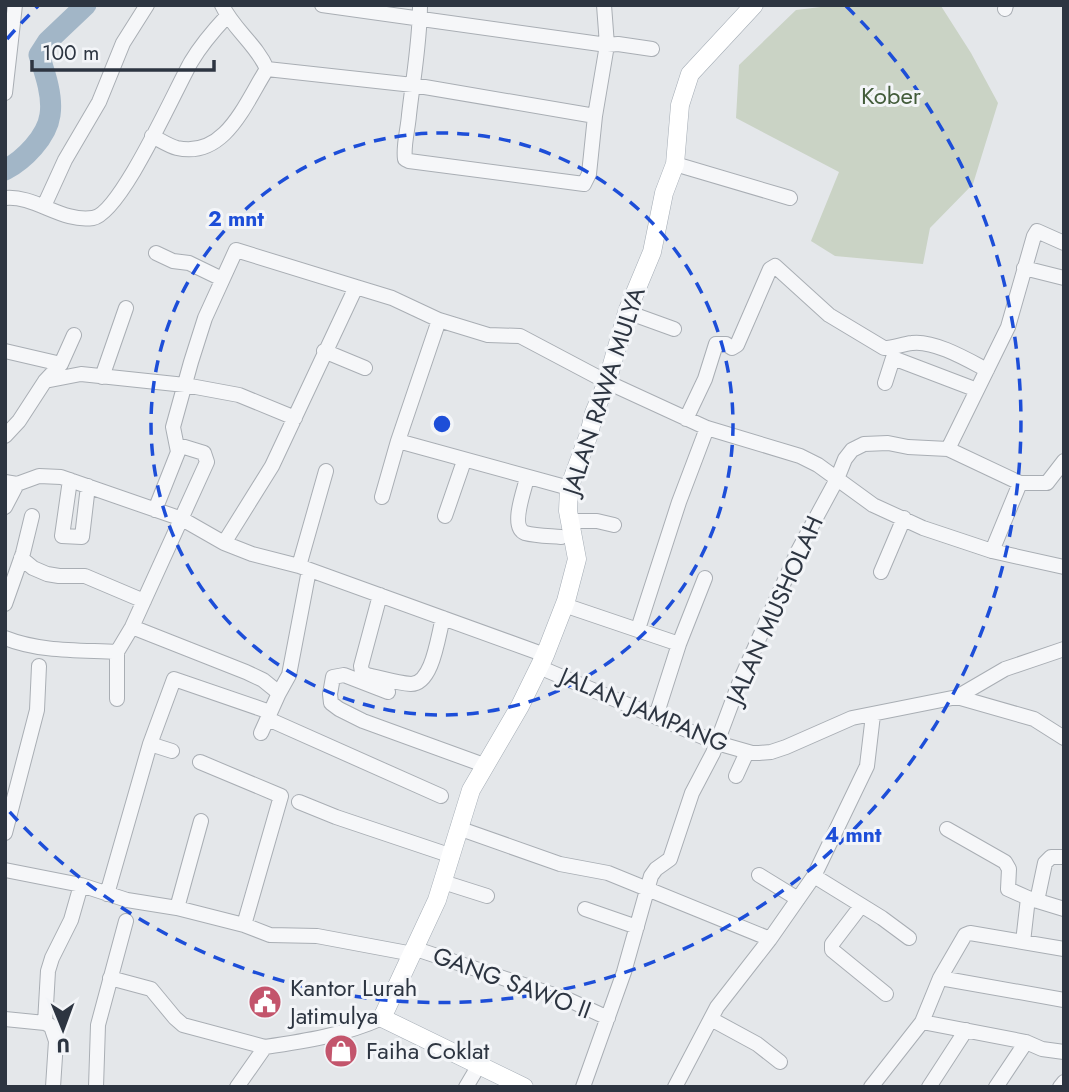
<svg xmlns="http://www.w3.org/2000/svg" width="1069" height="1092" viewBox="0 0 1069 1092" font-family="Jost,sans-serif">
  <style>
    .green { fill: #cad3c5 }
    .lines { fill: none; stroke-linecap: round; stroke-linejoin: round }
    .river { stroke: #a2b6c7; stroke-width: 21 }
    .minor-casing { stroke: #a9aeb4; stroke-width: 16 }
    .major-casing { stroke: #a4acb5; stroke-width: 19 }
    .minor { stroke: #f6f7f9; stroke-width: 14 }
    .major { stroke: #fff; stroke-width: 18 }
    .ring { fill: none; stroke: #1d4ed8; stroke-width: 3.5; stroke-dasharray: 12 9 }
    .labels { text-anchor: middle; stroke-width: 6; stroke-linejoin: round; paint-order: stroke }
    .park-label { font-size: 24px; fill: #435c3b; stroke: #f3f5f8 }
    .street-label { font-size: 24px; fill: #2d3541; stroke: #f3f5f8 }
    .poi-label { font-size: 24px; fill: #2d3541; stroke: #f3f5f8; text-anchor: start }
    .centre { fill: #1d4ed8; stroke: #f3f5f8; stroke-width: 3.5 }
    .ring-label { font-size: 21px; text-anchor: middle; font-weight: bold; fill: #1d4ed8; stroke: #f3f5f8; stroke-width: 6; stroke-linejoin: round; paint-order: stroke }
  </style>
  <rect width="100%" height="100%" fill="#e4e7ea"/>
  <path class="green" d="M837 5 941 6 971 53 998 103 973 184 930 228 923 264 835 256 811 241 839 172 736 118 739 65 796 10Z"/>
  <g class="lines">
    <path class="river" d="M5 170C24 160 47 137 50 115 53 96 45 73 39 55L48 41 86 5"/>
    <defs>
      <path id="minor" d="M222 5C233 29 257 45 267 69
        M322 5 607 45 618 44 652 49
        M1005 9 1006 5
        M267 69 413 85 595 116 589 174 584 184 409 161 405 159C403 146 408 129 409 115 413 79 420 42 420 5
        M5 93 15 5
        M595 116 607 45 604 5
        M152 136C160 140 169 146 177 148 226 159 246 101 267 69
        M675 164 790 198
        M5 198C35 195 62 223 93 218 121 213 175 90 191 62 201 45 213 31 227 16
        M44 206 65 160 99 102 123 43 147 5
        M156 253 173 261 189 263 222 279
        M1024 268 1064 278
        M627 312 674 329
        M5 351 61 364
        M324 351 365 368
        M102 377 126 308
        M45 381 81 374 185 385 239 395 295 418
        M885 383 893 358 977 390
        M686 419 705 379 716 344H726L732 348 737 345 770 269 775 266 829 315 884 348C894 348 902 344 912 343 934 340 968 360 987 370
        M5 436 19 421 45 381 61 364 74 335
        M398 441 569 488
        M948 449 1020 483
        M326 471 299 566 545 655
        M527 478C524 491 510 527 525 533 536 536 550 536 561 537
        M70 480 62 536 82 537 88 486
        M5 482 17 484 39 476 61 477 182 519 224 543
        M382 497 398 441 439 320
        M5 507 17 484
        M155 510 178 452 173 427 191 362 205 318 236 250 356 287
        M445 516 464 461
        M569 521H597L614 525
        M992 551 1020 483H1047L1064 461
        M21 558 33 568 47 574 59 576H85L144 601
        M299 566 252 554 224 543 272 466 356 287 392 298 439 320 488 335 520 336 607 382 707 428 800 456 818 465 873 505 923 528 992 551 1064 567
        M881 572 904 518
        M380 595 361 666 362 672 367 675C381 678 397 683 411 684 433 684 438 635 443 618
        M5 604 23 553 32 516
        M564 605 679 644
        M132 627 246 672 263 680 279 693 261 733
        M638 629 679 502 707 428
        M5 638C40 652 80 650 117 652
        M539 667 717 743 752 753H759L771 752 786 747 852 718 957 697 1005 669 1064 649
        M388 692 344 675 333 677 330 694 331 703 339 709 363 721 484 765
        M279 693 289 675 309 570
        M957 697 1034 719 1064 738
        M117 699V652L132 627 207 462 204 453 178 445
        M656 716 679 644 705 578
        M268 719 441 796
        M150 744 172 751
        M200 762 281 796 244 925
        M736 776 747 752
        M299 802 336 817 452 856
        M458 828 560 864 608 873 770 939
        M947 829 1005 862 1009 869 1008 889 1028 898
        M5 833 37 710 39 666
        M5 870 81 885 127 900 177 908 244 925 270 935 317 936 413 954
        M759 875 798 899
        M814 876 882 918 909 938
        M443 882 487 896
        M107 894 150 744 174 679 270 712
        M1037 901 1045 863 1051 857H1064
        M861 906 832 944V950L886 994
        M177 908 201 821
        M585 909 637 927
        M1023 942 1028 898 1064 909
        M416 949 569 1000 608 1018
        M110 978 151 989 175 1018 183 1025 265 1047
        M940 978 1064 1000
        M5 1019 45 1023
        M711 1019 757 1044 780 1062
        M922 1022 1026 1042 1042 1049 1064 1052
        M53 1087 56 1041 51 1026 45 1023 48 971 52 958 71 920 81 885
        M96 1087 98 1025 126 921
        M237 1087 265 1047C306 1041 344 1035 382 1018
        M466 1087 479 1065
        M583 1087 624 972 651 876 656 869 670 859 692 793 713 753 740 681 798 551 837 479 845 459 852 450 864 444 888 443 908 447 948 449 1008 327 1034 236 1037 231 1064 243
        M675 1087 717 1007 770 939 814 876 867 766 873 715
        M871 1087 922 1022 940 978 965 935 970 933 1064 949
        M929 1087 966 1030
        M996 1087 1026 1042
        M1060 1087 1064 1082"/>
      <path id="major" d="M524 1087 382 1018 437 900 471 790 520 706 545 655 566 601 577 559 568 511 569 488 589 434 594 413 607 382 627 312 652 252 664 193 675 164 680 105 690 74 754 5"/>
    </defs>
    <use href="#minor" class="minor-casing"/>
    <use href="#major" class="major-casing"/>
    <use href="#minor" class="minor"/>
    <use href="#major" class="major"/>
  </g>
  <g class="ring">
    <circle cx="442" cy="424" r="291"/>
    <path d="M7 39A581 581 0 0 1 38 6M846 6A581 581 0 1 1 7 809"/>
  </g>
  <defs>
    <symbol id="civic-disc" viewBox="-11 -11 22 22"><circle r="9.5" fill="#c3556c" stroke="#f3f5f8"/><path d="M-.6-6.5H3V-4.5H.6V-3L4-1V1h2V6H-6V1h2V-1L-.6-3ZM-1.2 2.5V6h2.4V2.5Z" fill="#fff"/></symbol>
    <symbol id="shop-disc" viewBox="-11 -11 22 22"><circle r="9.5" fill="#c3556c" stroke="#f3f5f8"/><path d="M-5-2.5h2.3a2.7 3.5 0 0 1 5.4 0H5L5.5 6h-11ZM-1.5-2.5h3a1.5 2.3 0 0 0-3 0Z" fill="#fff"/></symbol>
  </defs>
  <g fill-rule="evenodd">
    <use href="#civic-disc" x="246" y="983" width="38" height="38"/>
    <use href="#shop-disc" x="322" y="1032" width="38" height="38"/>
  </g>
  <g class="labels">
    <g class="park-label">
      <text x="891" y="104">Kober</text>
    </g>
    <g class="street-label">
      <text transform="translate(604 391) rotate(-72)" y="8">JALAN RAWA MULYA</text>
      <text transform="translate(775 610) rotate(-66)" y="8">JALAN MUSHOLAH</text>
      <text transform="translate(644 710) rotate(23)" y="8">JALAN JAMPANG</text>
      <text transform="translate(512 983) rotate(20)" y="8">GANG SAWO II</text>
    </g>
    <g class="poi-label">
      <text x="290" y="996">Kantor Lurah<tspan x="290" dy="28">Jatimulya</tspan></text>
      <text x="366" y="1059">Faiha Coklat</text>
    </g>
  </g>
  <circle cx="442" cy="424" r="10" class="centre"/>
  <g class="ring-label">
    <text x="236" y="226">2 mnt</text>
    <text x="853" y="842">4 mnt</text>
  </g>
  <rect width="1069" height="1092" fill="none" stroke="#2d3541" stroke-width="14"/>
  <g transform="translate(63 1029) rotate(179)" stroke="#f3f5f8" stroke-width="5" paint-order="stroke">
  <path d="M0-5L12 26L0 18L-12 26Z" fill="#2d3541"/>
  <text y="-10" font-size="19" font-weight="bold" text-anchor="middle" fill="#2d3541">U</text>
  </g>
  <path d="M32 60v10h182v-10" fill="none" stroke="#2d3541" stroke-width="3.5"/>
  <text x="42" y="60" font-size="21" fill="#2d3541" stroke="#f3f5f8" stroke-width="5" paint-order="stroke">100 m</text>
</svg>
